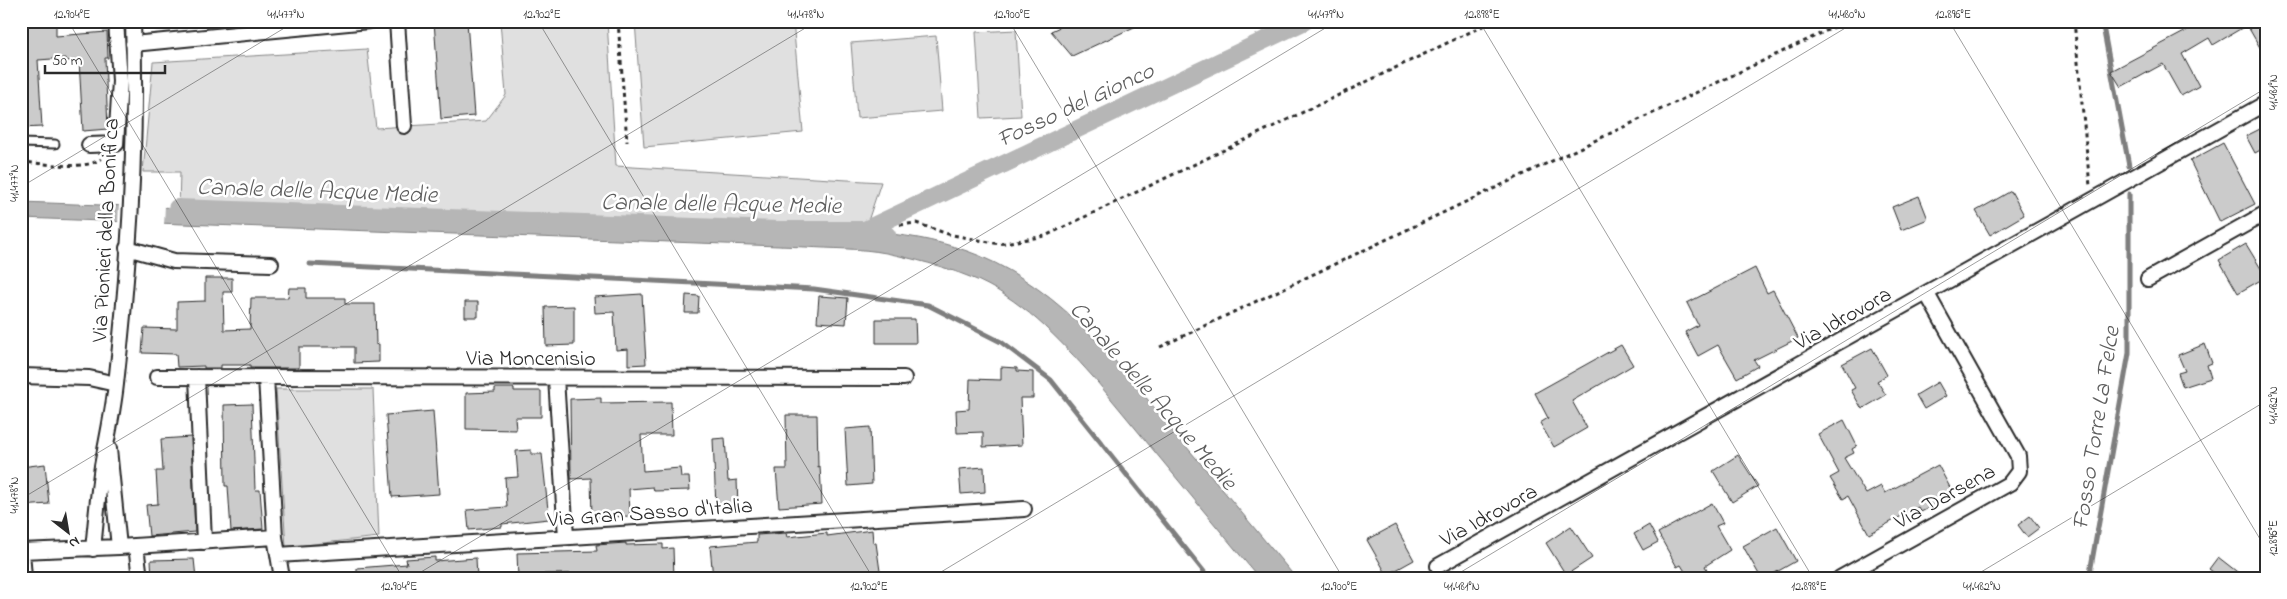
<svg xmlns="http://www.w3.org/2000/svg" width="2287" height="599" viewBox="0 0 2287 599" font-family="'Indie Flower',sans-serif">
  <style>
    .green { fill: #e0e0e0; stroke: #868686 }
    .water { fill: #b6b6b6; stroke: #7e7e7e }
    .pier { fill: #fff }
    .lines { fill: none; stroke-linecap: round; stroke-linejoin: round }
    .stream { stroke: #7e7e7e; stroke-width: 5 }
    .canal { stroke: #b6b6b6; stroke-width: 18 }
    .building { fill: #cbcbcb; stroke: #2b2b2b }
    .service-casing { stroke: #2b2b2b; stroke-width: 11 }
    .minor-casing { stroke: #2b2b2b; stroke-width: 18 }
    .path { stroke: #2b2b2b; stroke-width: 3; stroke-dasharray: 4 4; stroke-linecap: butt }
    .service { stroke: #fff; stroke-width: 7 }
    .minor { stroke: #fff; stroke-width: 14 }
    .ticks { fill: none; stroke: #2b2b2b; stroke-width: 1; stroke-opacity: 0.45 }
    .labels { text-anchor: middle; stroke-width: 5; stroke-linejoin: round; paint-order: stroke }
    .street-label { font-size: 22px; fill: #2b2b2b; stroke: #fff }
    .water-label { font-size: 24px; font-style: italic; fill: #5c5c5c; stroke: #fff }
    .neatline { fill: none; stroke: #2b2b2b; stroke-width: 2 }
    .ticks-label { font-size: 12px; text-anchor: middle; fill: #2b2b2b }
  </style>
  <rect width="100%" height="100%" fill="#fff"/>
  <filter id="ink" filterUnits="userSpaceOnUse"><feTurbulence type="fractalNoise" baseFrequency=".02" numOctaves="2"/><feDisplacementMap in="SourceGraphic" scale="10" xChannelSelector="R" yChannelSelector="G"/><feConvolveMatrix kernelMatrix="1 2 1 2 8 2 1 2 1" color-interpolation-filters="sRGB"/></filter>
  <g filter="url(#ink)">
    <path class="green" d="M500 21H607L616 166 881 182 865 230H778L179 208 180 172H143L153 62 367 49 376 128 486 121 506 95Z
      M635 21H793L803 132 644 147Z
      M1016 30 1021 116 981 118 976 32Z
      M936 36 942 111 857 118 851 43Z
      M276 389H373L379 537 286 547Z"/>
    <path class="water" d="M21 202 778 230C847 230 915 229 980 256 1063 291 1119 364 1174 432 1215 480 1255 529 1296 578H1259L1093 377C1059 339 1019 296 970 277 943 266 914 259 886 253 860 248 832 249 806 247L21 218Z"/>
    <path class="pier" d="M119 203 165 205 164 225 118 224Z"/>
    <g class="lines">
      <path class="stream" d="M2102 21 2129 166
        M310 264 814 289 928 305 1001 342 1051 380 1209 578
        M2089 578 2129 353V194"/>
      <path class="canal" d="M177 208 778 230H865L887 235
        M865 230 1305 21"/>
    </g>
    <path class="building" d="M434 21H467L474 116 441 119Z
      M1073 21H1147L1072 56 1051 31Z
      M2205 21H2266V58L2247 25 2213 45 2209 38 2182 54 2199 86 2181 96 2163 64 2121 87 2111 71Z
      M34 23 35 25 56 24V36L107 32 108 58H105L108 129 83 131 79 60 66 61V58L38 60 42 127 21 128V24Z
      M2260 129 2266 141V147L2255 153 2246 136Z
      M2223 143 2255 204 2220 222 2190 161Z
      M2011 191 2024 215 1990 235 1976 211Z
      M1919 196 1928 219 1901 230 1892 207Z
      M2246 244 2266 277 2238 293 2219 260Z
      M1755 268 1767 293 1773 290 1798 338 1754 360 1758 366 1737 378 1718 345 1698 356 1685 332 1698 325 1687 303Z
      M205 278H232V292H223L224 330 250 329 251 298H288L289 288H306V298H345V304H375L376 345 379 344V362L354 363V347H299V368H250V365H221V368H204V366L177 367 176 354 142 353 144 328 177 329V302L205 301Z
      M642 294 646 364 628 365V349L616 350 614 312 595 313 594 297Z
      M686 295 699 296 698 313H685Z
      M819 296 848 298 846 324 817 322Z
      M465 302H478V317H465Z
      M574 306V345L546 346 545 307Z
      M876 319H915L916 343H876Z
      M2205 344 2212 363 2207 365 2211 378 2183 387 2178 373 2185 371 2178 355Z
      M1621 345 1633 365 1572 401 1587 428 1554 447 1540 423 1548 418 1535 393Z
      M1872 348 1887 375 1877 381 1886 395 1862 409 1851 390 1855 388 1842 364Z
      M1001 367 1017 368V371L1033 372V398H1020L1022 445 983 447V432L957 433 956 410 969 409 970 379 1001 380Z
      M1938 382 1946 396 1924 409 1916 395Z
      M495 388H514V391H541V417H515L516 430 466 429V393L495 392Z
      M601 398V403L671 402 672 435H641L643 471 680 468 681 477H689L690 490 654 491 653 487 629 489 630 516 592 518 591 478 571 479 570 399Z
      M252 404 255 490H260L263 529 231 531 228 486H225L224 405Z
      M433 411 439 494 392 497 386 415Z
      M786 415H817L818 467 820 466 822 504 779 507 776 469H787Z
      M1844 420 1857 446 1852 449 1854 453 1844 458 1866 494 1881 486 1885 493 1938 465 1954 495 1921 512 1918 507 1869 534 1848 496 1843 499 1830 478 1839 473 1818 434Z
      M870 427 872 484 848 486 845 429Z
      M191 437 195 532 149 536 146 505 158 504 156 471H163L161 439Z
      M725 438 728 481 737 480 738 506 716 507 713 439Z
      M531 450V454H542L549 519 502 524V527L469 530 467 510 507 507 505 478 518 477 516 451Z
      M1738 455 1758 486 1732 502 1713 471Z
      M45 464 49 504 21 506V467Z
      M984 467 985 492 961 494 959 469Z
      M1712 503 1723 523 1716 526 1730 550 1705 566 1712 578H1689L1681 565 1677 567 1658 533Z
      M2030 516 2039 528 2027 537 2018 525Z
      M1395 525 1414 560 1387 575 1367 540Z
      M1649 525 1658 542 1643 550 1634 534Z
      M1571 526 1592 558 1566 575 1546 543Z
      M1777 527 1796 561 1766 578H1761L1743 546Z
      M872 530 873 543H876L881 578H713L710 546 757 542V535L786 533 787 537 827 533V536Z
      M626 543V545L663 544V549L673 548 674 578H598V573L544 574V578H518L517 553 597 551 596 545Z
      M435 557V561L476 558 477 578H357V568L407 564 406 559Z
      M2218 557 2245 578H2221L2209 569Z
      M194 559 196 578H152L151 560Z"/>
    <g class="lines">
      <defs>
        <path id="service" d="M21 143 55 144"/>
        <path id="minor" d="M397 21 404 126
          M133 44 369 21
          M89 145 116 144 120 81 116 21
          M127 248 174 261 271 264
          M2148 279 2266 213
          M21 376 89 378 116 384
          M157 377 904 378
          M197 377 204 542
          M266 377 275 537 282 578
          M556 378 566 537
          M109 449 119 547
          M136 546 140 578
          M93 549C96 521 98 493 102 466 107 439 113 412 116 384 129 268 137 138 133 21
          M21 551 119 547 275 537
          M22 551 24 578
          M278 555 1024 509
          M1438 566 2266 103
          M1840 578 2010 483 2019 471 2018 456 1927 294"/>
      </defs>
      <use href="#service" class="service-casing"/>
      <use href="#minor" class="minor-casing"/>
      <path class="path" d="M618 21 627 142
        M2074 21 2090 186
        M21 162C42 163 84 171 101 159
        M900 225 916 223 948 234 999 244 1045 236 1493 21
        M1160 347 1847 21"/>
      <use href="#service" class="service"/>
      <use href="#minor" class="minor"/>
    </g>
  </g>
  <path class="ticks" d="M68 21 403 578M538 21 873 578M1009 21 1343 578M1479 21 1813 578M1949 21 2266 549M21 187 296 21M21 499 817 21M411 578 1337 21M931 578 1857 21M1451 578 2266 88M1971 578 2266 401"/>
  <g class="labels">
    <g class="street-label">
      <text transform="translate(104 230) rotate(-87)" y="8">Via Pionieri della Bonifica</text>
      <text transform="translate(1842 317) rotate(-29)" y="8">Via Idrovora</text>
      <text x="531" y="365">Via Moncenisio</text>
      <text transform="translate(1944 495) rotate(-29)" y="8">Via Darsena</text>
      <text transform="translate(650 511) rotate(-4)" y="8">Via Gran Sasso d'Italia</text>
      <text transform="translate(1488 514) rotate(-29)" y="8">Via Idrovora</text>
    </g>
    <g class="water-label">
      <text transform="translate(1075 104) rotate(-25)" y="8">Fosso del Gionco</text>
      <text transform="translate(317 190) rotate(2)" y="8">Canale delle Acque Medie</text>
      <text transform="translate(721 203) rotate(1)" y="8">Canale delle Acque Medie</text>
      <text transform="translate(1154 395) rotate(49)" y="8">Canale delle Acque Medie</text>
      <text transform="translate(2095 428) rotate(-81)" y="8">Fosso Torre La Felce</text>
    </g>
  </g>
  <rect width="2287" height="599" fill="none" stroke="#fff" stroke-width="55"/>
  <g transform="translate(68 532) rotate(149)" stroke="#ffffff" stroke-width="4" paint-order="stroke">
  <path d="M0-4L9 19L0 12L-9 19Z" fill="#2b2b2b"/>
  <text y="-8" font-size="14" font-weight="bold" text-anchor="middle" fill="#2b2b2b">N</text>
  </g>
  <path d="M45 65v8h120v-8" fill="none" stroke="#2b2b2b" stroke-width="2.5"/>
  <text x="52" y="65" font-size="15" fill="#2b2b2b" stroke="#ffffff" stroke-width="4" paint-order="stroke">50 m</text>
  <rect x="28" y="28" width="2232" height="544" class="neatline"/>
  <g class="ticks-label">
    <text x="72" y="18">12.904°E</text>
    <text x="286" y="18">41.477°N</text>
    <text x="542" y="18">12.902°E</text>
    <text x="806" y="18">41.478°N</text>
    <text x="1012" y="18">12.900°E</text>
    <text x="1326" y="18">41.479°N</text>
    <text x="1482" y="18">12.898°E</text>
    <text x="1847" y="18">41.480°N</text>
    <text x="1953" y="18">12.896°E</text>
    <text transform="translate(2273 92) rotate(-90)" y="4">41.481°N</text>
    <text transform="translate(14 183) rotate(-90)" y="4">41.477°N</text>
    <text transform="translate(2273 405) rotate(-90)" y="4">41.482°N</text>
    <text transform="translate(14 495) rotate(-90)" y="4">41.478°N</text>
    <text transform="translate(2273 538) rotate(-90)" y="4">12.896°E</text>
    <text x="399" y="590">12.904°E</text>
    <text x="869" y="590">12.902°E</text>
    <text x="1339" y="590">12.900°E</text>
    <text x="1462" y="590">41.481°N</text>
    <text x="1809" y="590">12.898°E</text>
    <text x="1982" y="590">41.482°N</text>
  </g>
</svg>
